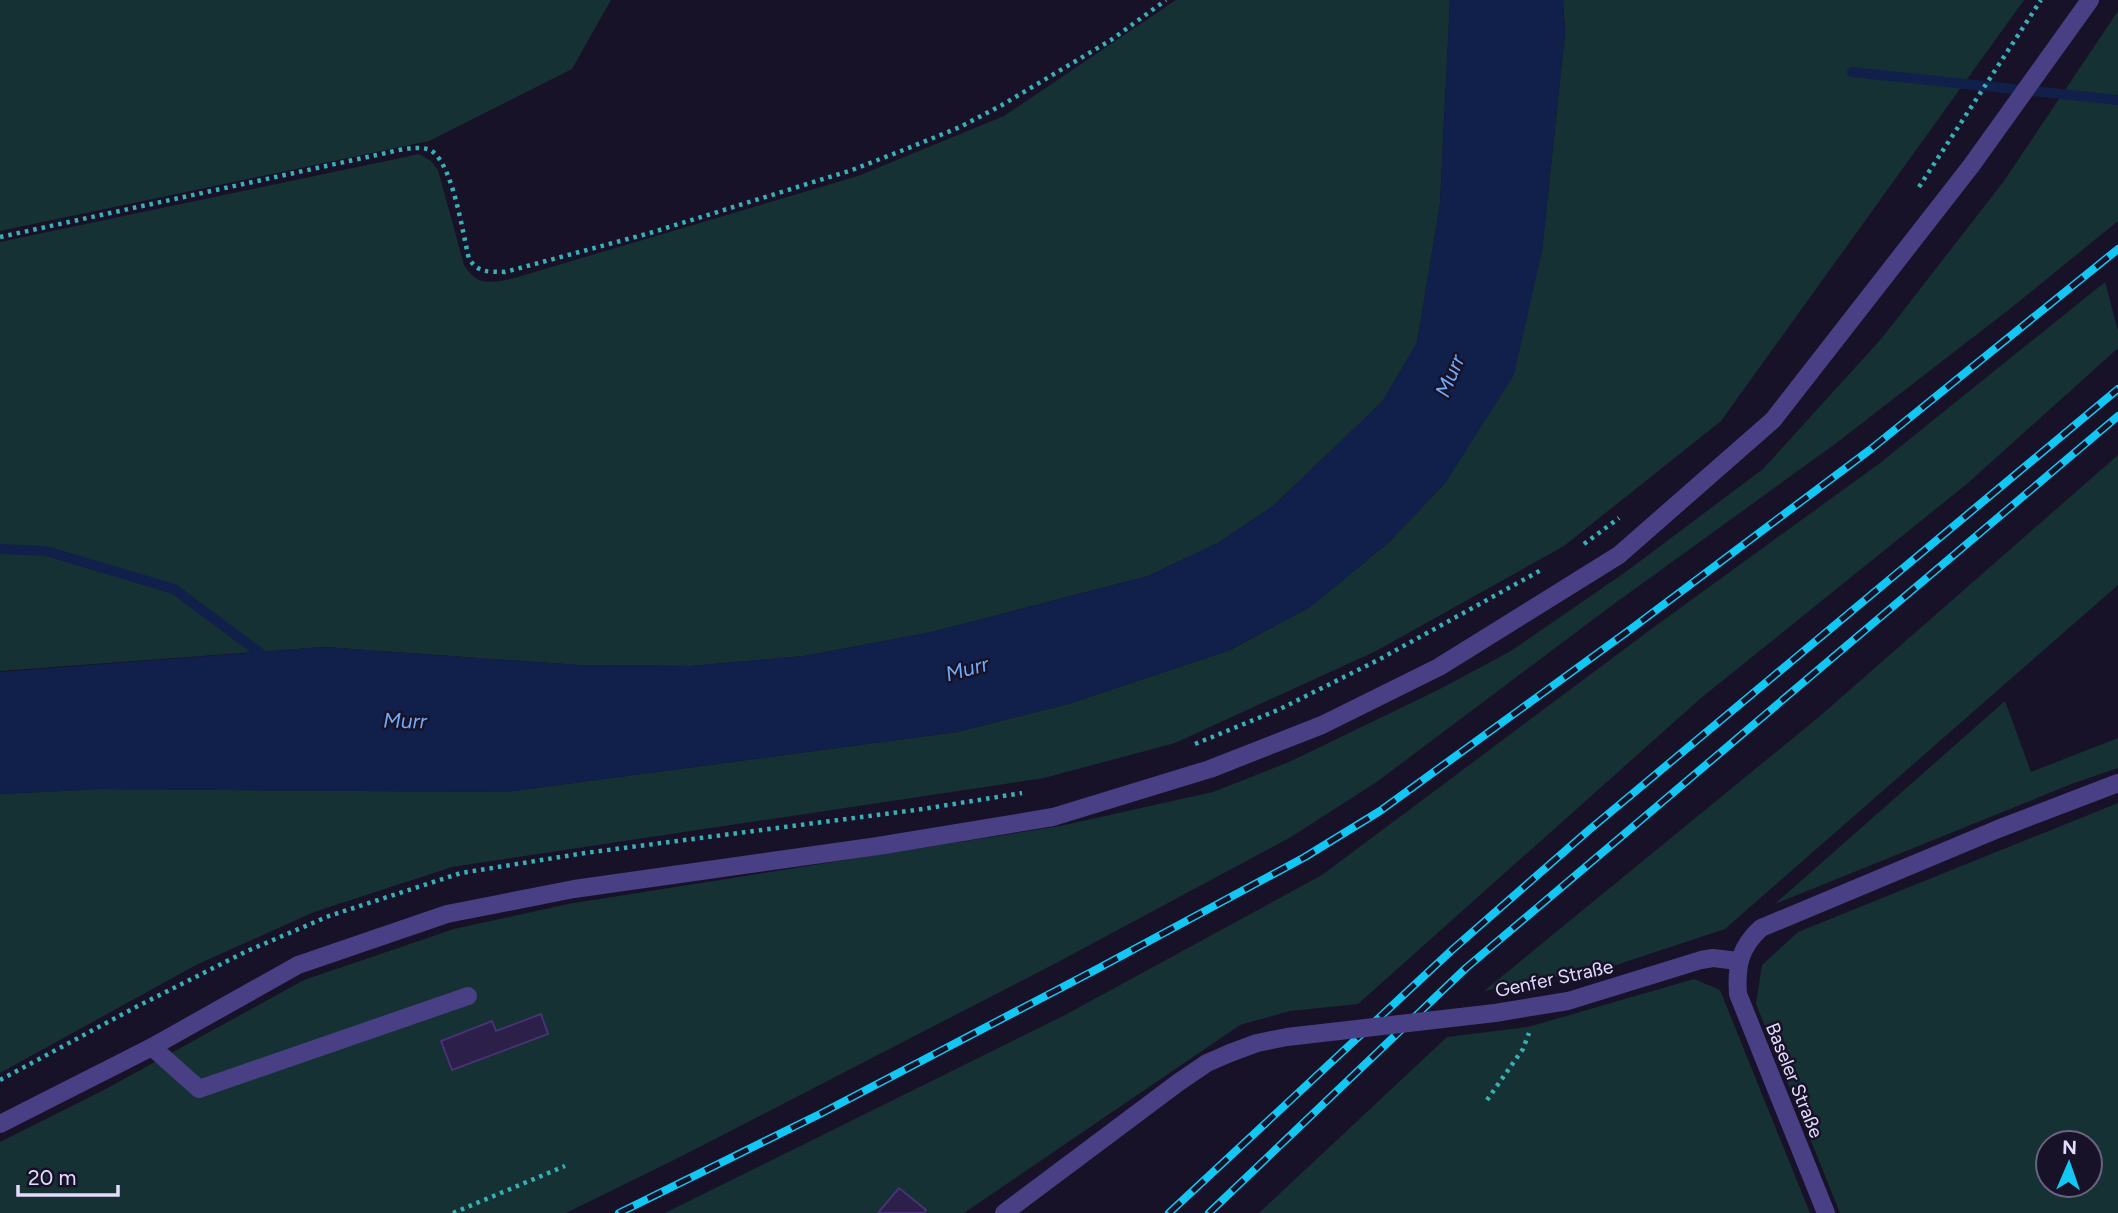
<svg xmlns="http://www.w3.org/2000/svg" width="2118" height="1213" viewBox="0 0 2118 1213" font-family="Figtree,sans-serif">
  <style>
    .green { fill: #153133; fill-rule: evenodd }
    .water { fill: #10204a }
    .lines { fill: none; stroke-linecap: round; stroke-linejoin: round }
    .stream { stroke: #10204a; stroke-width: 10 }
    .building { fill: #2c1f49; stroke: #463274; stroke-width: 2 }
    .path { stroke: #37b1b6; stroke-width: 4.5; stroke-dasharray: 3.5 5; stroke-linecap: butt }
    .service { stroke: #493f85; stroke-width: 18 }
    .minor { stroke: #493f85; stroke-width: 18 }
    .tertiary { stroke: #493f85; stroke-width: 18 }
    .rail-casing { stroke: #12c7f3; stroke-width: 8 }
    .rail { stroke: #181229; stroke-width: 5; stroke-dasharray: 16; stroke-linecap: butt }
    .service-bridge { stroke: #493f85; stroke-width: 18 }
    .labels { text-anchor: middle; stroke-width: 5; stroke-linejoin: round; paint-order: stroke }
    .street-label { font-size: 19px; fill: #e3dcfd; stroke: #181229 }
    .water-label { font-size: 21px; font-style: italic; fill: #6fabf8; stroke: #181229 }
  </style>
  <rect width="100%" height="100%" fill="#181229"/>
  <path class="green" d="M0 0H611L572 69 429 141 0 231Z
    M1176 0H1450L1440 204 1417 343 1382 402 1273 506 1218 543 1148 576 932 632 804 656 690 666 579 665 324 647 0 671V242L419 154 431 161 438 170 464 265C477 286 489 283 511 279L858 176 1004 116Z
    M1563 0H2024L1721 421 1564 546 1376 651 1175 743 1044 778 452 867 314 912 196 965 0 1073V794L102 789 507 792 957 732 1068 704 1230 650 1310 607 1388 543 1446 482 1542 251 1565 33Z
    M2118 11V221L2011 308 1835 444 1607 609 1378 781 1291 837 1058 962 678 1158 566 1213H0V1142L104 1090 304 980 454 929 568 904 1060 826 1213 792 1289 762 1438 690 1511 651 1627 571 1763 469 1882 338 2004 181Z
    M2105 282 2118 331V348L1968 483 1701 698 1358 1004 1290 1011 1240 1025 964 1213H665L1065 1015 1322 875 1650 630 1880 463Z
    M2118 455V585L1725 929 1616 965 1484 991 1820 716Z
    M2005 701 2031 772 2118 738V768L2074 783 1775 904Z
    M2118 803V1213H1840L1756 1004 1762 965 1798 932ZM2090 1143V1185H2048V1143Z
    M1694 979 1720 990 1810 1213H1259L1447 1037 1528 1027Z"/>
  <path class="water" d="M1450 0H1563L1565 33 1542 251 1514 375 1446 482 1388 543 1310 607 1227 651 1068 704 957 732 507 792 102 789 0 794V672L324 647 579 665 690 666 804 656 932 632 1148 576 1218 543 1273 506 1382 402 1417 343 1440 204Z"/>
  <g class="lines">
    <path class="stream" d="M1852 72 2118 100
      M0 549 46 551 174 589 268 659"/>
  </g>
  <path class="building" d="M541 1014 548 1034 452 1070 441 1041 492 1021 496 1031Z
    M899 1188 926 1210 924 1213H878Z"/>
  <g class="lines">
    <path class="path" d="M1919 187 2041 0
      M0 237 372 156C389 153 411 145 427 149 452 155 463 236 469 259 480 274 487 271 505 272L650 233 852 170 906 149 960 127 1002 105 1111 40 1166 0
      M1584 544 1619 518
      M1195 744 1278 710 1380 659 1543 569
      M0 1080 136 1007 245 952 329 916 461 873 585 853 923 809 1022 793
      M1487 1100 1523 1049 1529 1033
      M453 1213 565 1166"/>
    <path class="service" d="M1495 1013 1568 1001 1701 960 1713 958 1738 961
      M152 1047 199 1089 468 996
      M1004 1213 1179 1082 1207 1063 1230 1053"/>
    <path class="minor" d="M1826 1213 1738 994C1736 966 1740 947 1761 928L1998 829 2118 783"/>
    <path class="tertiary" d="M0 1124 152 1047 298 965 447 914 574 889 878 846 1053 817 1210 769 1322 725 1439 667 1619 555 1773 420 1971 166 2090 0"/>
    <defs>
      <path id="rail" d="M619 1213 820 1114 1099 968 1305 857 1380 811 1631 629 1871 449 2118 249
        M1169 1213 1452 950 1589 830 2118 389
        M1209 1213 1466 968 2118 416"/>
    </defs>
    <use href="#rail" class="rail-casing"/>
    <use href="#rail" class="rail"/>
    <path class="service-bridge" d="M1230 1053 1257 1043 1287 1037 1495 1013"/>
  </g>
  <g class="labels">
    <g class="street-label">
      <text transform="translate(1554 978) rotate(-12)" y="7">Genfer Straße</text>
      <text transform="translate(1795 1080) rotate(68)" y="7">Baseler Straße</text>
    </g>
    <g class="water-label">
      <text transform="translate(1450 376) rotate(-67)" y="7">Murr</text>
      <text transform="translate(967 669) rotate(-15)" y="7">Murr</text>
      <text transform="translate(405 721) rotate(1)" y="7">Murr</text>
    </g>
  </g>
  <g transform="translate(2069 1164) rotate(2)"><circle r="33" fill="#181229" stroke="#69637e" stroke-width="2"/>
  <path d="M0-5L12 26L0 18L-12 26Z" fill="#12c7f3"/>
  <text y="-10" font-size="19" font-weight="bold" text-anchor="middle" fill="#e3dcfd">N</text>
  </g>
  <path d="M18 1185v10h100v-10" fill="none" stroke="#e3dcfd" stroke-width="3.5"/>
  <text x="28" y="1185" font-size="21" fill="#e3dcfd" stroke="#181229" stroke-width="5" paint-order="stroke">20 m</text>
</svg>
